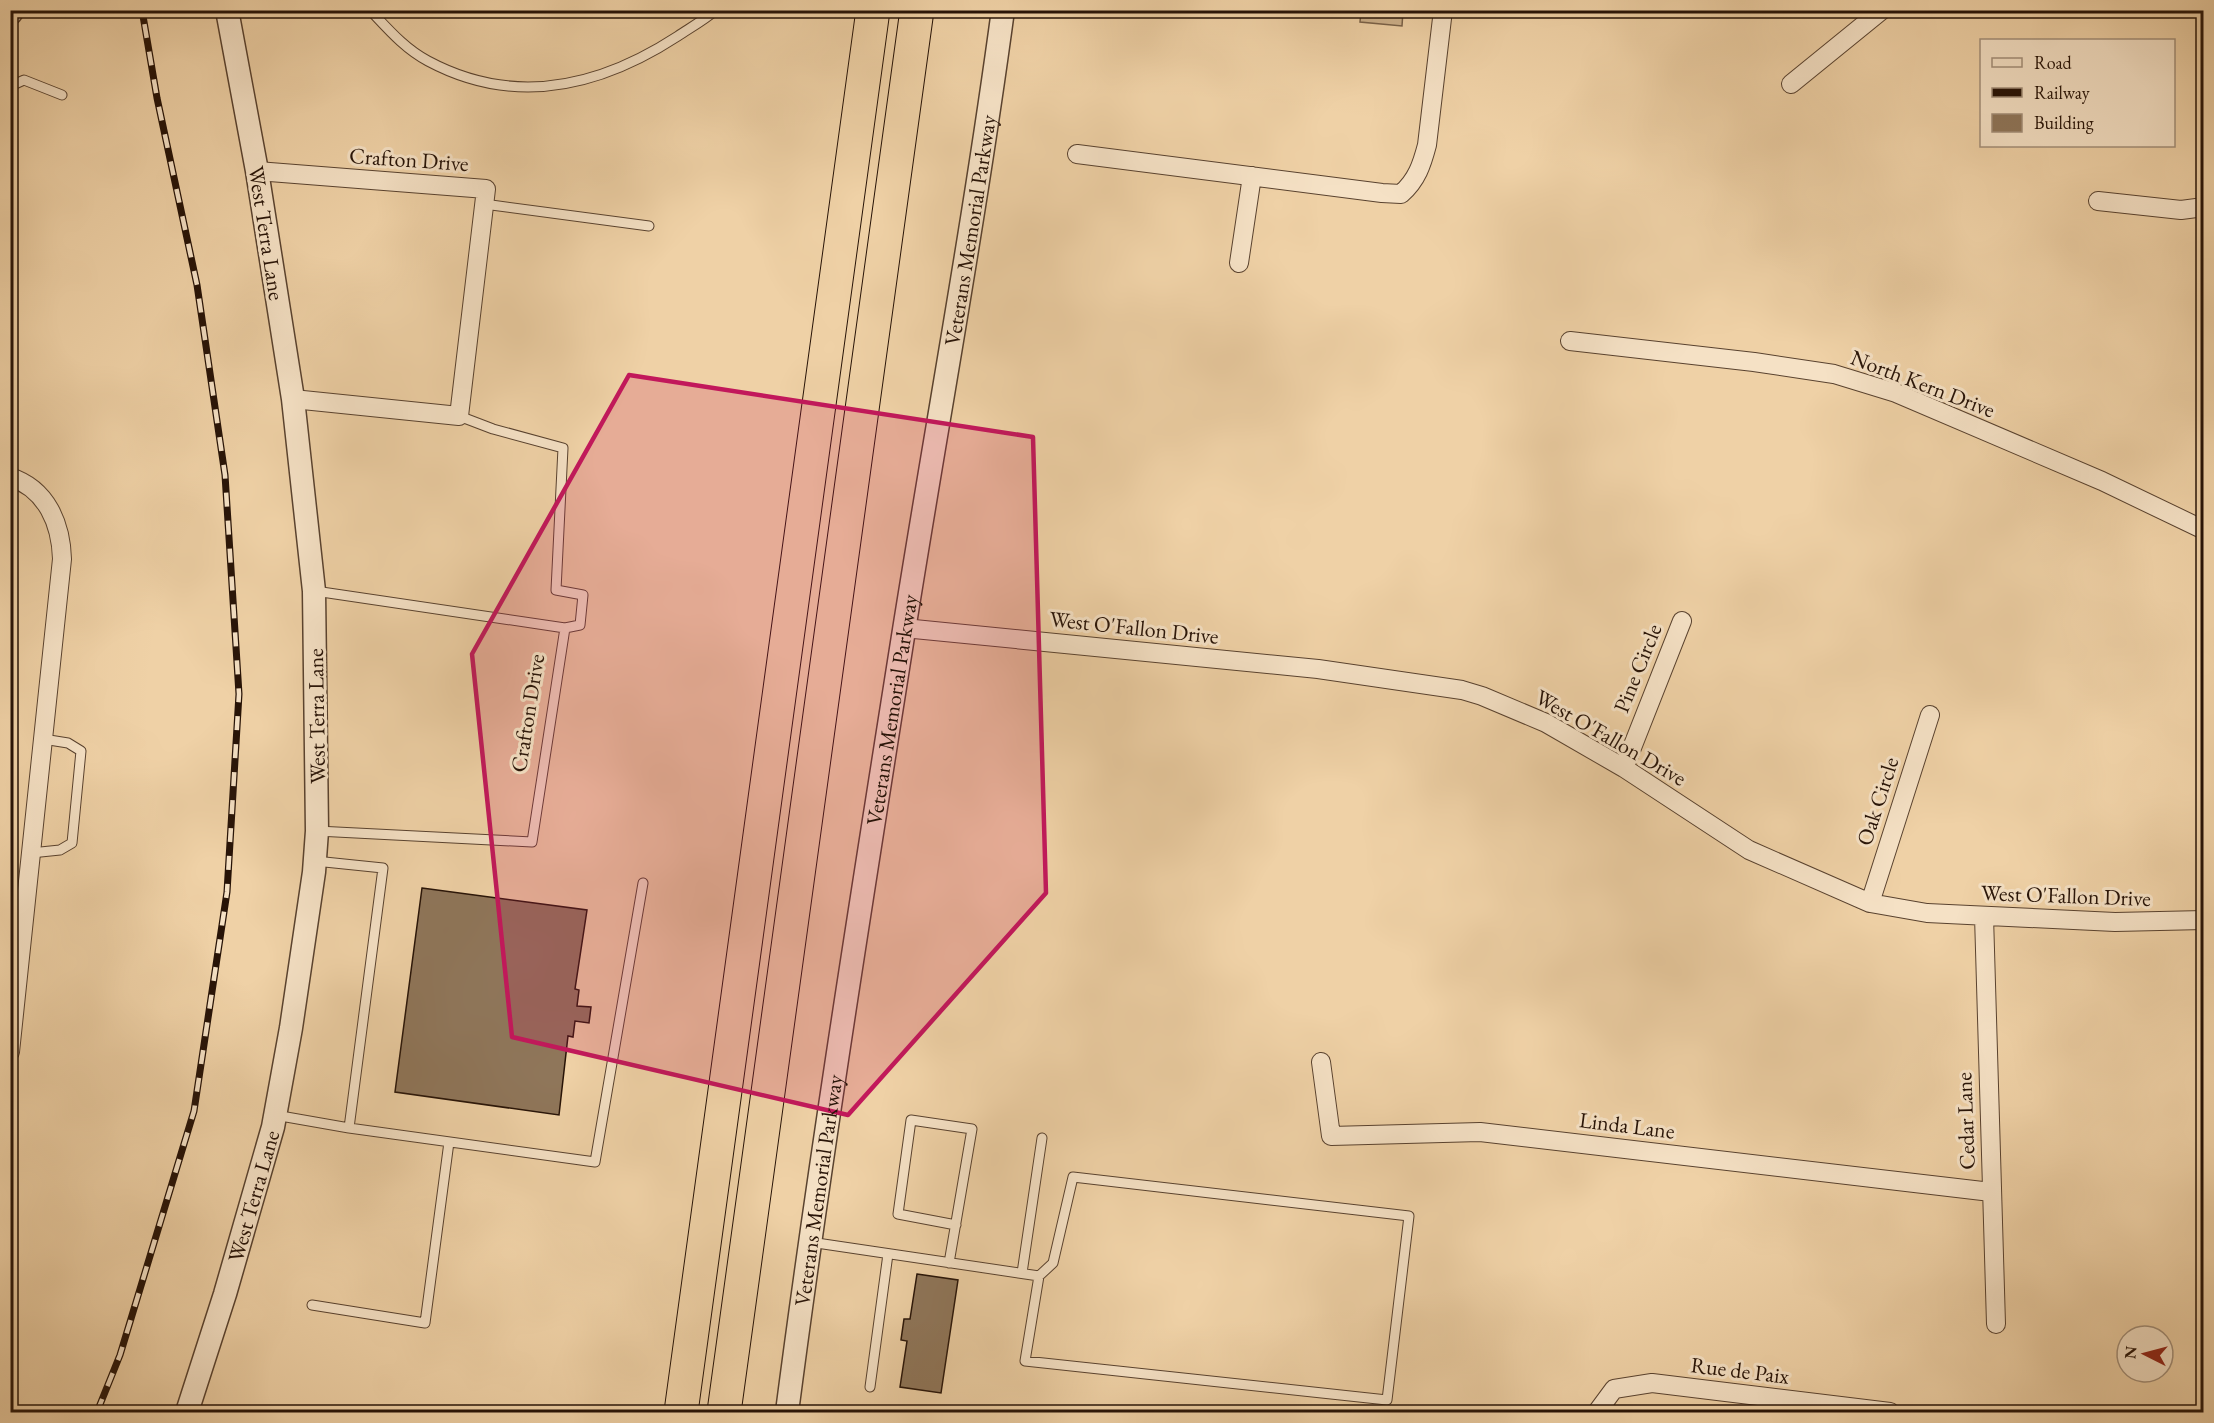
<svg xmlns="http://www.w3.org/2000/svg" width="2214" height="1423" viewBox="0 0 2214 1423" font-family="'EB Garamond',serif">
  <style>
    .green { fill: #cdb18b; stroke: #7a6249; stroke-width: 1.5 }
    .building { fill: #8f765a; stroke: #271307; stroke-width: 1.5 }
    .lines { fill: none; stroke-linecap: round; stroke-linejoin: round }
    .service-casing { stroke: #59422f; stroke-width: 11 }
    .minor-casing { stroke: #59422f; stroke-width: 20 }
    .tertiary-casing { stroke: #59422f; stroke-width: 25 }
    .motorway-casing { stroke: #271307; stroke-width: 35 }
    .service { stroke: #f5e1c5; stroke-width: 9 }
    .minor { stroke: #f5e1c5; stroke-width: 18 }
    .tertiary { stroke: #f5e1c5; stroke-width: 22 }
    .motorway { stroke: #efd1a6; stroke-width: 33 }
    .rail-casing { stroke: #271307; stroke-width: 7 }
    .rail { stroke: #f5e1c5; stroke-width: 4.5; stroke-dasharray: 14; stroke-linecap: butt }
    .marked { fill: #c2185b; fill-opacity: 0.2; stroke: #c2185b; stroke-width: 4.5; stroke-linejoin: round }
    .labels { text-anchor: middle; stroke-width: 6; stroke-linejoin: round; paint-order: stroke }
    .street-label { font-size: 22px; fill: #271307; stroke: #f5e1c5 }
  </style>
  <rect width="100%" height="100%" fill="#efd1a6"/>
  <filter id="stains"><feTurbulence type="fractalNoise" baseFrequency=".00333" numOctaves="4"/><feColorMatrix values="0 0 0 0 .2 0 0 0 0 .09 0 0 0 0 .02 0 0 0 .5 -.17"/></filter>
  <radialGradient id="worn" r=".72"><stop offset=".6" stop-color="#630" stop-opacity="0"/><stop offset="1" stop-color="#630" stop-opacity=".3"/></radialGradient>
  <path class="green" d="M1361 11H1403L1402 26 1360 22Z"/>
  <path class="building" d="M422 888 587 910 575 989 579 990 577 1006 591 1007 589 1023 575 1021 573 1037 568 1036 559 1115 395 1092Z
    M917 1274 958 1280 941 1393 900 1387 907 1341 901 1340 904 1319H910Z"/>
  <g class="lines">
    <defs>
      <path id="service" d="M370 10C388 29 405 49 428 61 514 107 600 87 678 36 690 28 704 20 716 10
        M10 89 11 86 24 80 62 95
        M484 204 649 226
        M459 416 493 429 563 448 556 590 583 595 580 625 565 628
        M315 591 565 628 532 842 317 831
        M31 853 60 850 72 843 81 751 68 743 43 739
        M315 861 383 868 349 1128
        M275 1115 349 1128 595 1162 643 883
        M810 1242 1039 1276 1025 1361 1387 1400 1409 1216 1073 1177 1053 1263 1039 1276
        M949 1263 972 1129 911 1120 898 1214 956 1225
        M1022 1273 1042 1138
        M312 1305 425 1323 449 1142
        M870 1387 888 1254"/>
      <path id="minor" d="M1791 84 1882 10
        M1077 154 1382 193 1401 194C1417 180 1422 164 1427 145L1443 10
        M257 171 486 189 459 416 293 399
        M2098 201 2181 210 2204 207
        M1239 263 1252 176
        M1570 341 1754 362 1834 374 1896 393 2102 481 2204 530
        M10 477C47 489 61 524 62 559L10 1052
        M904 628 1318 669 1462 690 1482 696 1546 723 1624 768 1749 850 1870 903 1927 913 2115 922 2204 920
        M1624 768 1682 621
        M1870 903 1930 715
        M1984 916 1996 1324
        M1321 1062 1331 1136 1480 1132 1991 1192
        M1597 1412 1614 1389 1652 1383 1890 1412"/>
      <g id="tertiary">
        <path d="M10 14 13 10"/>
        <path id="s1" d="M187 1412 225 1294 273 1127 291 1028 314 872 317 831 314 591 293 399 257 171 227 10"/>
        <path id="s2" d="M787 1412C821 1151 863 890 904 630 937 423 975 218 1003 10"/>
      </g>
      <path id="motorway" d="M681 1412 873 10
        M724 1412 917 10"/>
    </defs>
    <use href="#service" class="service-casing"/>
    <use href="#minor" class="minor-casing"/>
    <use href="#tertiary" class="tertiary-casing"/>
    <use href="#motorway" class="motorway-casing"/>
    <use href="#service" class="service"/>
    <use href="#minor" class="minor"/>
    <use href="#tertiary" class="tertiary"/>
    <use href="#motorway" class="motorway"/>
    <defs>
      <path id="rail" d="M97 1412 120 1355 194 1111 227 892 239 694 225 475 197 285 157 98 142 10"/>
    </defs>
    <use href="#rail" class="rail-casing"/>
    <use href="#rail" class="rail"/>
  </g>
  <path class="marked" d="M629 375 1033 437 1046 893 848 1115 512 1037 472 654Z"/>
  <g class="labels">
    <g class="street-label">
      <text transform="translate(409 159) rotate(4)" y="8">Crafton Drive</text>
      <text dy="8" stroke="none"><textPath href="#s2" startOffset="1196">Veterans Memorial Parkway</textPath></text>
      <text transform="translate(267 233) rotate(81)" y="8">West Terra Lane</text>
      <text transform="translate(1923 383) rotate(21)" y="8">North Kern Drive</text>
      <text transform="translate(1134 627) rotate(6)" y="8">West O'Fallon Drive</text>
      <text transform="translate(1637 668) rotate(-68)" y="8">Pine Circle</text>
      <text dy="8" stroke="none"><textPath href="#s2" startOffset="710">Veterans Memorial Parkway</textPath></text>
      <text transform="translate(527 713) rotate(-81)" y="8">Crafton Drive</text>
      <text transform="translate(316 716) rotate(-91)" y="8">West Terra Lane</text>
      <text transform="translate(1611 737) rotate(30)" y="8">West O'Fallon Drive</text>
      <text transform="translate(1877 801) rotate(-72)" y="8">Oak Circle</text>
      <text transform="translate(2066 895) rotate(2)" y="8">West O'Fallon Drive</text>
      <text transform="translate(1965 1121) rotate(-92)" y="8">Cedar Lane</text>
      <text transform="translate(1627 1125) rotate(7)" y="8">Linda Lane</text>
      <text dy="8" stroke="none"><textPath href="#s2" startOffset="224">Veterans Memorial Parkway</textPath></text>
      <text dy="8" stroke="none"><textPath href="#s1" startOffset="226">West Terra Lane</textPath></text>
      <text transform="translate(1740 1370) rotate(7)" y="8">Rue de Paix</text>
    </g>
  </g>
  <rect width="2214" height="1423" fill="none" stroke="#efd1a6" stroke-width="36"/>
  <rect x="12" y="12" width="2190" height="1399" fill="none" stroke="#271307" stroke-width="3"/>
  <rect x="18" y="18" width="2178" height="1387" fill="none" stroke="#271307" stroke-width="1.5"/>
  <rect x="1980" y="39" width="195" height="108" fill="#f5e1c5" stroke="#a38f79" stroke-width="1.5"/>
  <rect x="1992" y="58" width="30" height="9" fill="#f5e1c5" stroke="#a38f79" stroke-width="1.5"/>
  <text x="2034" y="69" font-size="18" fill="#271307">Road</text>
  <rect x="1992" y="88" width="30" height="9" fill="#271307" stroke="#a38f79" stroke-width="1.5"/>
  <text x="2034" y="99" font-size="18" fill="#271307">Railway</text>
  <rect x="1992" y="114" width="30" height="18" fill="#8f765a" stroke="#a38f79" stroke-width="1.5"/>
  <text x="2034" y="129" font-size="18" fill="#271307">Building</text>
  <g transform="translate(2145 1354) rotate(276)"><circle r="28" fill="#f5e1c5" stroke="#a38f79" stroke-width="1.5"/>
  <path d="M0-4.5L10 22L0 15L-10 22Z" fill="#8f2418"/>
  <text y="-9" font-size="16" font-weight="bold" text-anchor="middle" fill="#271307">N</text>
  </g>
  <rect width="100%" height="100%" filter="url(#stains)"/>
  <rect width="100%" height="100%" fill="url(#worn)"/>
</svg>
